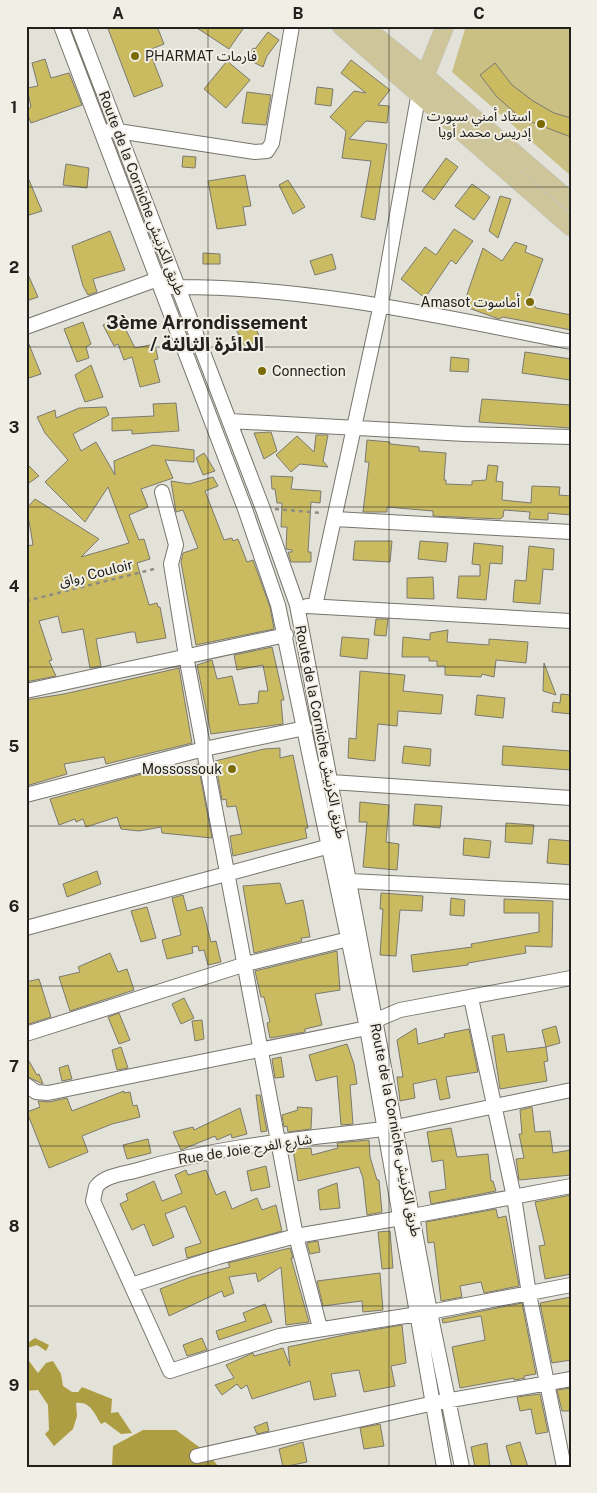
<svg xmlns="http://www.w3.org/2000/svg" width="597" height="1493" viewBox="0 0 597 1493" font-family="'Public Sans','Noto Sans Arabic',sans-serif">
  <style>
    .green { fill: #cac084 }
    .water { fill: #ad9d43 }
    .building { fill: #cabb61; stroke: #7b7970 }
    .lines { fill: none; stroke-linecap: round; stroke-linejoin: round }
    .minor-casing { stroke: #77756c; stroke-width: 16 }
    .major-casing { stroke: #c1c1c0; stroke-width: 19 }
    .path { stroke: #8d8c85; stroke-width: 2.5; stroke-dasharray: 4 4; stroke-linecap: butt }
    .minor { stroke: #fff; stroke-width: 14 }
    .major { stroke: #cec69a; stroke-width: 18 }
    .grid { fill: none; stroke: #22211d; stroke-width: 1; stroke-opacity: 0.55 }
    .poi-dot { fill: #796a02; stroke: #f1efe5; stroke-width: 2 }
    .labels { text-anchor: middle; stroke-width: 4; stroke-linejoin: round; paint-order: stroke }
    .poi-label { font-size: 14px; fill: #22211d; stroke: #f1efe5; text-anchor: end }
    .street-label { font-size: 14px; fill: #22211d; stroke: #f1efe5 }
    .district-label { font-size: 19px; font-weight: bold; fill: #22211d; stroke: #f1efe5 }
    .neatline { fill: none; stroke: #22211d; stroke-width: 2 }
    .grid-label { font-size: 16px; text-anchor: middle; font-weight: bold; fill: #22211d }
  </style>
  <rect width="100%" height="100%" fill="#e3e2d8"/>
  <path class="green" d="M466 26H571V176L452 72Z"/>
  <path class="water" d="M26 1334 29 1342 35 1338 49 1345 46 1351 37 1345 27 1348 29 1361 38 1373 46 1363 53 1361 61 1374 63 1386 72 1392H78L82 1387 112 1399 111 1413 118 1412 132 1433 121 1434 105 1422 101 1424C94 1413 90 1401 76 1403L77 1416 73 1429 54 1446 45 1434 49 1430 48 1405 38 1390 26 1391Z
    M143 1430H176L206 1452 219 1467H112L113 1446Z"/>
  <path class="building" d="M107 26H157L164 44 149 50 163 86 134 97Z
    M194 26H245L229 49Z
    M268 32 279 40 267 56 263 67 247 59 253 48 255 49Z
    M45 59 51 78 69 73 82 105 31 123 26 111 31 107 27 88 38 86 32 63Z
    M351 60 390 90 378 105 389 106 387 123 366 121 349 139 387 144 375 220 361 217 371 161 342 158 346 131 330 117 354 91 366 93 341 73Z
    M227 61 250 80 226 108 204 89Z
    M495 63 512 85 533 101 554 113 571 118V137L521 118 497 97 480 75Z
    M317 87 333 89 331 106 315 104Z
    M247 92 271 95 266 125 242 123Z
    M183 156 196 157 195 168 182 167Z
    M446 158 458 167 434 200 422 191Z
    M66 164 89 168 87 188 63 185Z
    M26 173 42 211 26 216Z
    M245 175 251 206 243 207 246 225 217 229 208 181Z
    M288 180 305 207 293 214 279 185Z
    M472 184 490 197 474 220 455 206Z
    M500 196 511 199 498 238 489 231Z
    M454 229 473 241 456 264 451 260 425 298 401 279 425 247 436 255Z
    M110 231 125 270 93 279 97 292 88 295 83 286 72 246Z
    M515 242 527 246 525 252 543 259 529 297 536 308 571 315V330L503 317 499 319 463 306 483 248 502 261Z
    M203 253 220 254V264H203Z
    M332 254 336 269 315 275 310 261Z
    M26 270 38 297 26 301Z
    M120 318 135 348 155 344 158 359 154 360 160 382 140 387 132 357 124 360 118 344 114 346 103 325Z
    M83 322 91 344 86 347 89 358 77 362 64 329Z
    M234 325 256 329 261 340 245 347Z
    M26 337 41 374 26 379Z
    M525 352 571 359 570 380 522 373Z
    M451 357 469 359 468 372 450 371Z
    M91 365 103 397 85 402 75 375Z
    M482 399 571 405V428L479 422Z
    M176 403 179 431 132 434V430L112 431V418L154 416 153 404Z
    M106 407 109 415 73 434 81 451 96 442 115 475 114 461 153 445 194 450V462L165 460 173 478 141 489 148 507 129 515 139 540 144 539 150 559 137 563 149 605 157 603 158 607H160L166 638 137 643 135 632H131L96 639 101 666 90 668 83 629 62 633 58 616 39 621 52 660 49 661 56 676 26 682V546L33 545 29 521 26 522V509L35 499 99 539 81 557 129 543 108 487 85 522 45 482 68 460 45 433 37 417 55 410 56 418 79 408Z
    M271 432 277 451 264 459 254 433Z
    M316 435H328L323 461 328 467 300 464 291 472 276 455 297 436 314 452Z
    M367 440 390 442V444L419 447V451L446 453 444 480H446V484L472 485V481L486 480 488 465 498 466 496 481 503 482 502 500 531 503 532 486 560 487 559 495 571 496V515L548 513V520L529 519 530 512 504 510 503 517 500 519 433 516V511L387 507V512H363L369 462H365Z
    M204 453 215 471 203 475 196 458Z
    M26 463 39 476 26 485Z
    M271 476 293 477 291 489 321 491 320 503 311 502 308 552H311V562H291L288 552H292V550L286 549 287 527H281L282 503H277L275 489H272Z
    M213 477 218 486 205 491 224 540 232 538 233 541 238 539 247 562 253 560 270 607 274 629 196 645 181 562 183 553 198 548 183 510 176 512 171 481 189 484Z
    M355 541H392L390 562 353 560Z
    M420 541 448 543 446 562 418 559Z
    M474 543 503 546 502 564 490 563 486 600 457 598 459 576H480V565L472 564Z
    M529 546 554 549 553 570 543 569 540 604 513 602 515 580 526 581Z
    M433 577 434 599 407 598V578Z
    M376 619H388L386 636 374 635Z
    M448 630 447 642 489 645V639L528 642 526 663 496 660 494 677 482 674 481 677 445 675V666H437V661H429V657H402L403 637 430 640V633Z
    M342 637 369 639 367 659 340 656Z
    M272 647 284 700H281L283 724 211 734 197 665 212 660 217 679 232 676 239 705 258 703 259 691H268L263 665 237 670 234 655Z
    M544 663 556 695 543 691Z
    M179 668 192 743 106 764 104 757 64 764 67 774 26 786V700L64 694Z
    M360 671 405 675 403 691 443 695 441 714 398 711 397 726 378 724 375 761 348 758 349 738 356 739Z
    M561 694 571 695V714L552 712 553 702 560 703Z
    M477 695 505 698 503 718 475 715Z
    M404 746 431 749 430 766 402 763Z
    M503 746 571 751V770L502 765Z
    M280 748V758L293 755 308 828H305L307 838 233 856 230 836 242 834 236 806 227 807 226 799 222 800 215 761 264 749Z
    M198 764 212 838 162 833 161 827 139 831 121 829 117 817 86 827 83 819 76 822 75 819 59 825 50 799 171 766 172 770Z
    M360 802 389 805 386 842 399 844 397 870 363 867 367 822H359Z
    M415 804 442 806 440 828 413 825Z
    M506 823 534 825 532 844 505 842Z
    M464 838 491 841 489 858 463 855Z
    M549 839 571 841V865L547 863Z
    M97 871 101 884 67 897 63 884Z
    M280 883 286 904 303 900 310 937 301 938 302 941 254 953 243 886Z
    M381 893 423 896 422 911 400 910 396 956 380 955 383 909H380Z
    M183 895 187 911 202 907 211 942 216 941 221 962 208 965 204 950 199 951 198 946 192 947 193 953 167 959 162 940 181 935 172 898Z
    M451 898 465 900 464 916 450 915Z
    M504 899 553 901 552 947 525 946 526 953 468 963V965L413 972 411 955 472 947 471 944 539 932V913H504Z
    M147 907 156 938 141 942 131 911Z
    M337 951 340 990 315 994 322 1025 305 1029V1032L270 1038 267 1023 270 1022 264 997H261L255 971Z
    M110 953 118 972 127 969 134 990 70 1011 59 977 80 972 78 967Z
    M39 979 51 1017 26 1025V982Z
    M184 998 194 1018 181 1024 172 1004Z
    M119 1013 130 1040 119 1044 108 1017Z
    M202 1020 204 1039 195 1041 192 1021Z
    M556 1026 560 1043 546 1047 542 1030Z
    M416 1028 418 1044 445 1037 444 1034 469 1029 478 1072 446 1077 450 1098 440 1100 436 1079 413 1084 415 1098 400 1101 397 1077H403L397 1040Z
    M504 1034 507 1052 546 1047 548 1061 544 1062 547 1081 500 1089 492 1036Z
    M347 1044 354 1064 357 1084 350 1085 353 1124 341 1125 337 1076 316 1081 309 1055Z
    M121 1047 128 1068 117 1070 112 1050Z
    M26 1056 37 1075 39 1074 43 1084 26 1076Z
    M281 1057 284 1077 275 1078 272 1059Z
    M68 1065 72 1079 62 1081 59 1068Z
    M124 1091V1093L130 1092 133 1106 137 1105 140 1117 112 1124 82 1136 88 1152 49 1168 27 1112 40 1107 38 1101 49 1102 67 1098 72 1111Z
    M256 1095H260L267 1131 261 1132Z
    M297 1107 312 1108 311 1129 288 1132 287 1126 284 1127 282 1115 298 1110Z
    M532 1107 535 1132 550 1131 553 1153 571 1150V1175L519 1180 516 1159 524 1158 519 1134H522L520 1110Z
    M240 1108 247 1134 232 1138 231 1134 217 1140 215 1136 181 1150 173 1132 193 1127 194 1130Z
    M451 1128 457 1157 488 1154 491 1181H493L496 1191 431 1204 429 1192 446 1189 443 1160 432 1162 427 1132Z
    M148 1139 151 1153 127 1159 123 1145Z
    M369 1140 370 1157 377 1180H379L382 1212 367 1215 363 1178 359 1167 298 1181 293 1149 311 1148 312 1155 338 1148 337 1143Z
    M266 1166 270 1187 251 1191 247 1171Z
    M186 1170 188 1175 206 1170 216 1195 225 1191 232 1209 257 1198 262 1210 276 1205 282 1231 187 1258 185 1248 201 1243 185 1206 165 1214 174 1237 153 1246 144 1224 132 1230 120 1204 128 1200 126 1194 154 1181 162 1201 182 1193 175 1175Z
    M337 1183 340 1208 320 1210 318 1190Z
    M571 1195V1274L545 1279 539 1246 545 1245 535 1202Z
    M496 1209 498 1218 506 1216 519 1286 484 1293 481 1282 460 1286 462 1297 441 1301 434 1242 428 1243 426 1222Z
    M390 1231 393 1268 382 1269 378 1232Z
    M318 1241 320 1252 310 1254 307 1243Z
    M290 1248 293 1258H291L309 1322 286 1325 281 1267 258 1282 256 1273 229 1277 234 1293 224 1297 222 1291 169 1316 160 1289 191 1277 230 1267 228 1263Z
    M380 1273 383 1310 363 1312 362 1301 323 1306 317 1281Z
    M571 1297V1360L552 1363 540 1303Z
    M522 1303 536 1374 524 1376 525 1378 514 1380V1378L460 1388 452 1347 485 1340 481 1316 443 1323 442 1319Z
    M265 1304 272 1322 219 1340 216 1331 246 1321 243 1313Z
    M402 1325 406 1363 391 1366 395 1386 364 1392 359 1370 331 1374 336 1396 314 1400 310 1381 252 1399 247 1385 241 1389 237 1384 222 1395 215 1385 234 1378 226 1365 253 1353 254 1356 283 1348 290 1366 288 1347 344 1335Z
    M202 1338 207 1350 187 1356 183 1345Z
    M571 1388V1411H562L557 1390Z
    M540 1394 548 1432 536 1434 531 1409 520 1411 517 1397Z
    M267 1422 269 1431 257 1434 254 1427Z
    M380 1424 384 1446 364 1449 360 1428Z
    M303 1442 307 1462 283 1467 279 1449Z
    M520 1442 528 1467H512L506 1446Z
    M487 1443 490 1467H475L471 1447Z"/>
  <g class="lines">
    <defs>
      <path id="minor" d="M61 26 245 509 278 605 367 1028 444 1467
        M78 26 263 509 297 605 430 1312 462 1467
        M111 130 255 152 267 151 272 143 292 26
        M172 287C307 286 439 316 571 342
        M26 327 158 279
        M230 421 465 434 571 437
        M162 492 176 545 171 564 186 656 296 1236 320 1328
        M335 519 571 532
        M307 606 571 621
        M315 606 381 304 419 92
        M26 691 286 635
        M331 782 571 798
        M26 795 204 749 305 728
        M350 881 571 892
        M26 928 330 846
        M471 998 514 1197 529 1294 564 1467
        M26 1034 246 964 349 939
        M26 1085 36 1092 48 1093 367 1028 381 1018 400 1010 571 978
        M396 1127 571 1090
        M384 1129C301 1139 218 1146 138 1170 124 1174 105 1175 96 1187L93 1201 170 1371 279 1336 418 1314
        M412 1216 571 1186
        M131 1285 218 1257 296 1236 401 1218
        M430 1312 571 1285
        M197 1456 434 1403 571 1379"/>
      <path id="major" d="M341 26 571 227
        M363 26 424 75 571 202
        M421 86 445 26"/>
    </defs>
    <use href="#minor" class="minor-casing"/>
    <use href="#major" class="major-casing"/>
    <path class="path" d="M275 509 322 513
      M26 601 158 568"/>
    <use href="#minor" class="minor"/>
    <use href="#major" class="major"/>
  </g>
  <path class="grid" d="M208 26V1467M389 26V1467M26 187H571M26 347H571M26 507H571M26 667H571M26 826H571M26 986H571M26 1146H571M26 1306H571"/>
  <g class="poi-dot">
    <circle cx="135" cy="56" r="5"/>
    <circle cx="541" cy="124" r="5"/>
    <circle cx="530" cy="302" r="5"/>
    <circle cx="262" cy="371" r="5"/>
    <circle cx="232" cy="769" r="5"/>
  </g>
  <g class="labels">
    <g class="poi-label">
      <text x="145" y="61" text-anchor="start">PHARMAT فارمات</text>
      <text x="531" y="121">استاد أمني سبورت<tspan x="531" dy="16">إدريس محمد أويا</tspan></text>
      <text x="520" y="307">Amasot أماسوت</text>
      <text x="272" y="376" text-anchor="start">Connection</text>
      <text x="222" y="774">Mossossouk</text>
    </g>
    <g class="street-label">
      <text transform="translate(142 193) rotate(69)" y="5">Route de la Corniche طريق الكرنيش</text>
      <text transform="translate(96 573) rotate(-14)" y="5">رواق Couloir</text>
      <text transform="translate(321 732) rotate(79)" y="5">Route de la Corniche طريق الكرنيش</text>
      <text transform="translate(396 1130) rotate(79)" y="5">Route de la Corniche طريق الكرنيش</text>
      <text transform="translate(245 1149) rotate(-9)" y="5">Rue de Joie شارع الفرح</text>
    </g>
    <g class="district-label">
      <text x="207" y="329">3ème Arrondissement<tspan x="207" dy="22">/ الدائرة الثالثة</tspan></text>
    </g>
  </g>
  <rect width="597" height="1493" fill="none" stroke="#f1efe5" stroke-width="55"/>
  <rect x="28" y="28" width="542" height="1438" class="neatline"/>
  <g class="grid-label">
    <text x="118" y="19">A</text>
    <text x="298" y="19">B</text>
    <text x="479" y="19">C</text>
    <text x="14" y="113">1</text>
    <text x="14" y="273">2</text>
    <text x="14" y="433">3</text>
    <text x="14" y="592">4</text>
    <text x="14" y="752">5</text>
    <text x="14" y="912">6</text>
    <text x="14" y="1072">7</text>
    <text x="14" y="1232">8</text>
    <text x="14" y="1391">9</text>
  </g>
</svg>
